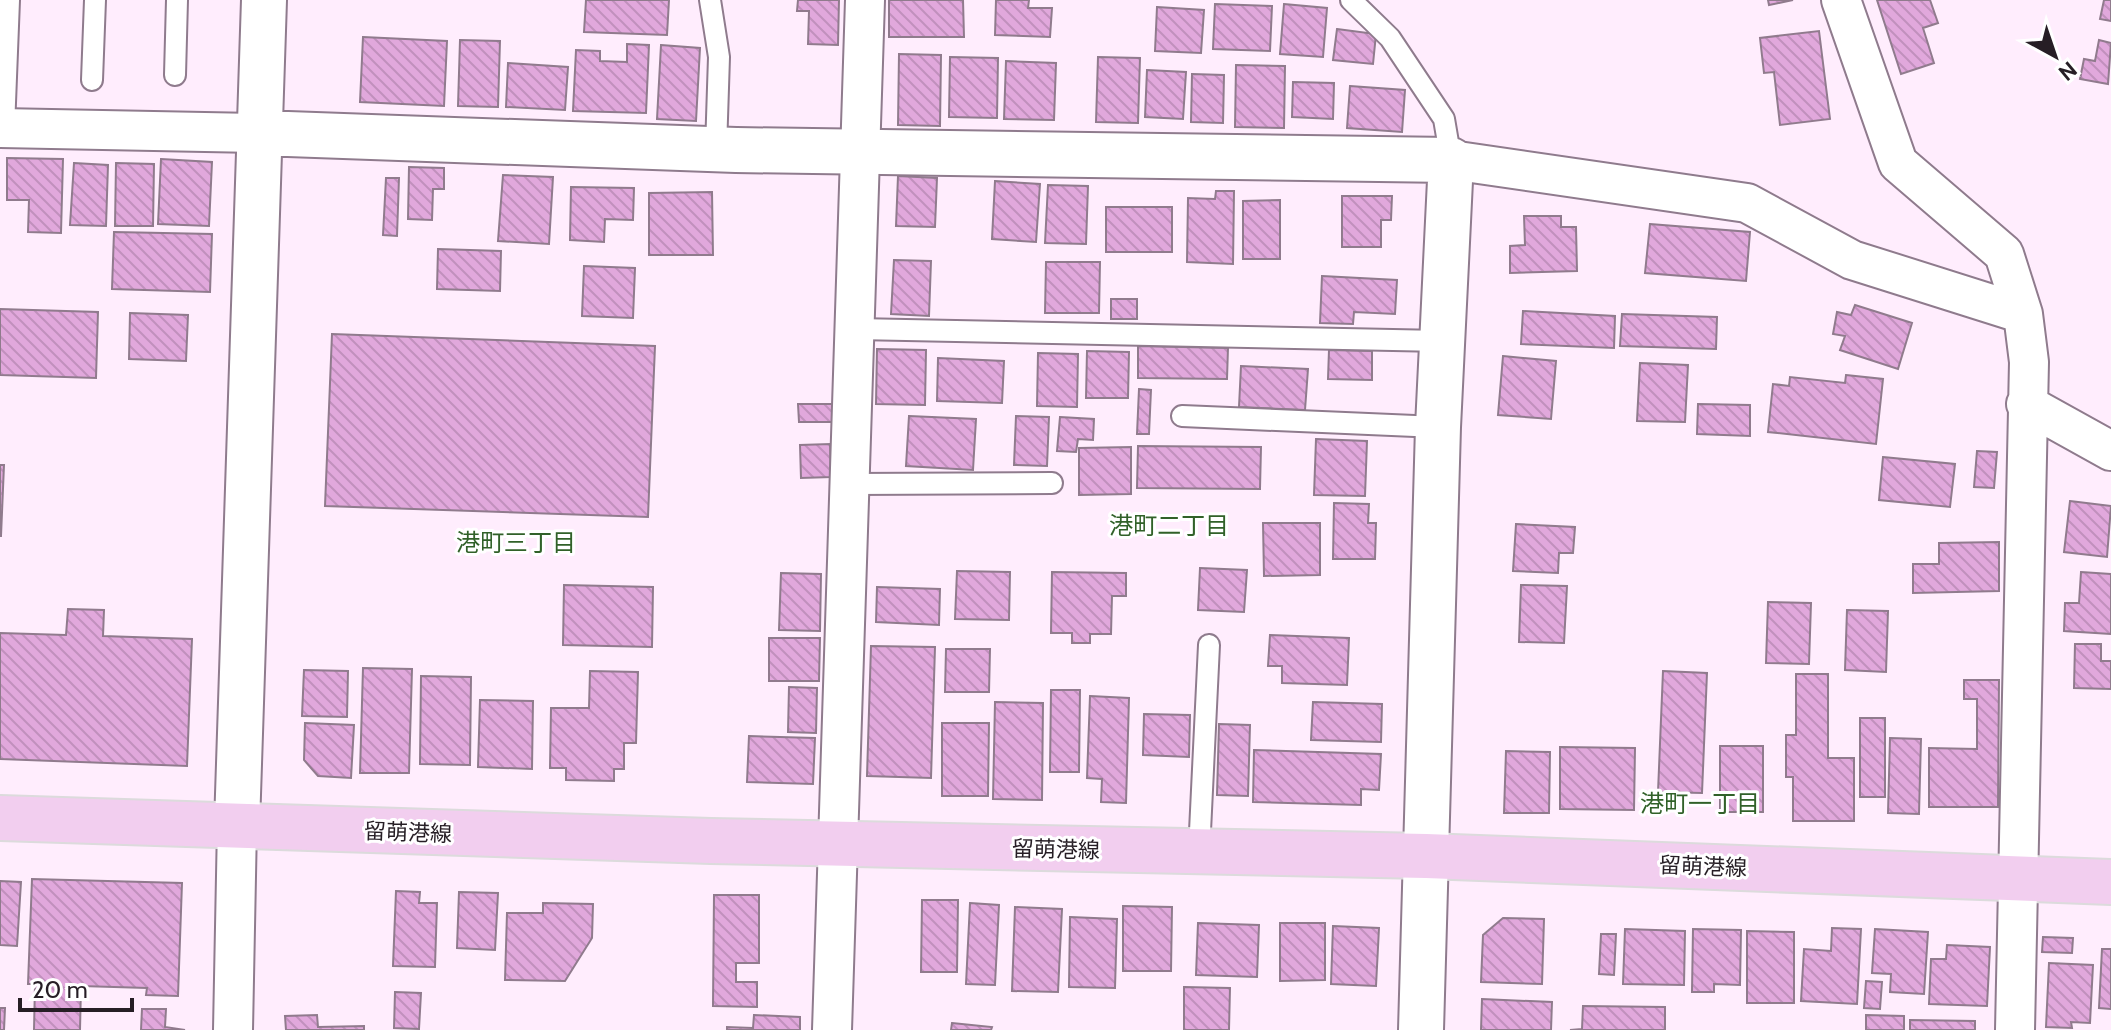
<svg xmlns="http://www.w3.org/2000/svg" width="2111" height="1030" viewBox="0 0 2111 1030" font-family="Cabin,'Noto Sans JP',sans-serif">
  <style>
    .building { fill: url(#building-back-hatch); stroke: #907b8d; stroke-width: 2 }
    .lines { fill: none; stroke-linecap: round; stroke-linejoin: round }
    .service-casing { stroke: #8f7b8d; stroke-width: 24 }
    .minor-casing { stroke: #8f7b8d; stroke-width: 42 }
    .tertiary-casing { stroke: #8f7b8d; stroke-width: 48 }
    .primary-casing { stroke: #dcdbdc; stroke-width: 48 }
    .service { stroke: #fff; stroke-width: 20 }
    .minor { stroke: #fff; stroke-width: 38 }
    .tertiary { stroke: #fff; stroke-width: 44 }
    .primary { stroke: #f2ceef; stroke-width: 44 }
    .labels { text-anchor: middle; stroke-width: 6; stroke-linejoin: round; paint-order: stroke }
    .street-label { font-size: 22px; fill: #261e25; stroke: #fff }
    .neighbourhood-label { font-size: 24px; fill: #316129; stroke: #fff }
  </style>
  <defs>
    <pattern id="building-back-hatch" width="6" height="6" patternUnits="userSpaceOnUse" patternTransform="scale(2)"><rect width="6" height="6" fill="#e1a8dc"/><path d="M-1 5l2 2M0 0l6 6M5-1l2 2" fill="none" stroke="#c190bd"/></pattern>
  </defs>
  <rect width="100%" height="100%" fill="#ffedfd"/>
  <path class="building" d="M586 0H669L667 35 584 32Z
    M798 0H839L838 45 808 44 809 11H797Z
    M889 0H963L964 37H889Z
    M996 0H1029L1028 8H1052L1050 37 995 35Z
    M1768 0H1793L1769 5Z
    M1877 0H1930L1938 23 1923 28 1934 63 1901 74Z
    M2104 0H2111V21L2100 19Z
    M1215 4 1272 6 1270 51 1213 49Z
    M1284 4 1327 8 1323 57 1280 54Z
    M1157 7 1204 10 1201 53 1155 51Z
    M1337 29 1376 34 1373 64 1333 60Z
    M1819 31 1830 119 1780 125 1774 72 1764 73 1760 38Z
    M363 37 447 41 444 106 360 102Z
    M460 40 500 41 498 107 458 106Z
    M2099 40 2111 43 2108 84 2080 79 2084 59 2095 61Z
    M627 44 649 45 646 113 573 111 576 50 600 51V61L627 62Z
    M661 45 700 48 696 121 657 119Z
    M899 54 941 55 940 126 898 125Z
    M950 57 998 58 997 118 949 117Z
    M1098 57 1140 58 1138 123 1096 122Z
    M1006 61 1056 63 1054 120 1004 119Z
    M508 63 568 67 565 110 506 107Z
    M1236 65 1285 66 1284 128 1235 127Z
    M1147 70 1186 72 1183 119 1145 117Z
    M1192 74 1224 75 1223 123 1191 122Z
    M1293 82 1334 83 1333 119 1292 117Z
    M1350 86 1405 90 1402 132 1347 128Z
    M7 158 63 159 61 233 28 232 29 200H7Z
    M161 159 212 162 209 226 158 224Z
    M74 163 108 165 106 226 70 225Z
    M116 163 154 164 153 226H115Z
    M409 167 444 168V189H433L432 220 408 219Z
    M503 175 553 177 549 244 498 241Z
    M898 176 937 178 935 227 896 226Z
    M386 178H399L397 236 383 235Z
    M995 181 1040 184 1036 242 992 239Z
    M1048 185 1088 186 1086 244 1045 243Z
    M571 187 634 188 633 220 605 219 604 242 570 240Z
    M1216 191H1234L1233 264 1187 262 1188 198 1215 199Z
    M712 192 713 255H649V193Z
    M1342 196H1392L1391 220H1381V247H1342Z
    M1280 200V259H1243V201Z
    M1106 207H1172V252H1106Z
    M1524 216H1561V227H1576L1577 271 1510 273V246L1525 245Z
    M1650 224 1750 232 1746 281 1645 273Z
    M114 232 212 234 210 292 112 289Z
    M438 249 501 251 500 291 437 289Z
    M894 260 931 261 929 316 891 314Z
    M1046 262H1100L1099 313H1045Z
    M584 266 635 268 633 318 582 316Z
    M1322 276 1397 280 1395 314 1354 312 1353 324 1320 323Z
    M1111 299H1137V319H1111Z
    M1855 305 1912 323 1898 369 1840 350 1845 336 1833 334 1837 312 1851 315Z
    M0 309 98 312 96 378 0 375Z
    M1523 311 1615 316 1614 348 1521 344Z
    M130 313 188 315 186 361 129 359Z
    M1622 314 1717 317 1716 349 1620 346Z
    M332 334 655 346 648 517 325 506Z
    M1138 346 1228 348 1227 379 1138 378Z
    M877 349 926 350 925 405 876 404Z
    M1329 350 1372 351V380L1328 379Z
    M1087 351 1129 352 1128 398H1086Z
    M1038 353 1078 354 1077 407 1037 406Z
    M1503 356 1556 361 1551 419 1498 415Z
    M938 358 1004 361 1002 403 937 401Z
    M1640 363 1688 365 1685 422 1637 421Z
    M1241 366 1308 369 1305 410 1239 407Z
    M1846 375 1883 379 1876 444 1768 432 1773 384 1789 386 1790 377 1845 383Z
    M1139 389 1151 390 1149 434H1137Z
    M798 404H833L834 422H799Z
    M1698 404 1750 405V436L1697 434Z
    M909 416 976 419 973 470 906 466Z
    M1016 416 1049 417 1047 466 1014 465Z
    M1060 417 1094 419 1093 440 1078 439 1076 452 1057 451Z
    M1316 439 1367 441 1365 496 1314 495Z
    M830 444 831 477 801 478 800 445Z
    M1138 446 1261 447 1260 489 1137 488Z
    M1131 447V494L1079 495V448Z
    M1977 451 1997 452 1994 488 1974 487Z
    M1883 457 1955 464 1950 507 1879 500Z
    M0 465H4L1 536H0Z
    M2070 501 2111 506 2107 557 2064 552Z
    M1334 503 1369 504 1368 523H1376L1375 559H1333Z
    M1263 523H1320V575L1264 576Z
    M1516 524 1575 527 1573 553H1559L1558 573 1513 571Z
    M1999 542V591L1913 593V564H1939V543Z
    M1200 568 1247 570 1244 612 1198 610Z
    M957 571 1010 572 1009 620 955 619Z
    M1052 572 1126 573V596H1112L1111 634H1090V643H1072V633H1051Z
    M2081 572 2111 574V634L2064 631 2065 603H2079Z
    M781 573 821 574 820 631 779 630Z
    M564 585 653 587 652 647 563 645Z
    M1521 585 1567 586 1564 643 1519 642Z
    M877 587 940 589 939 625 876 622Z
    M1768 602 1811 603 1809 664 1766 663Z
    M68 609 104 610 103 636 192 639 187 766 0 759V633L66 635Z
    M1847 610 1888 611 1886 672 1845 670Z
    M1270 635 1349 638 1347 685 1282 683V666H1268Z
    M769 638H820L819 681H769Z
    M2075 644H2101V661H2111V689L2074 688Z
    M871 646 935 647 931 778 867 776Z
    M946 649H990L989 692H945Z
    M363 668 412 669 409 773H360Z
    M304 670 348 671 347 717 302 716Z
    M590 671 638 672 636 743H624V769H614V781L566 780V768H550L551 708H589Z
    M1663 671 1707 673 1702 793 1658 792Z
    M1796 674H1828V758H1854V821H1793V777H1786V735H1796Z
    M421 676 471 677 470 765 420 764Z
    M1964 680H1999L1998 807H1929V748L1977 749V699H1964Z
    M789 687 817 688 816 733 788 732Z
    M1051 690H1080L1079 772H1050Z
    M1090 696 1129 698 1126 803 1101 802 1102 779 1087 778Z
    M480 700 533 701 532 769 478 767Z
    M995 702 1043 703 1042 800 993 799Z
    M1313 702 1382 704 1381 742 1311 740Z
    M1144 714 1190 715 1189 757 1143 755Z
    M1860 718H1885V797H1860Z
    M305 723 354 725 351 778 318 776 304 760Z
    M942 723H989L988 796H942Z
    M1219 724 1250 725 1248 796 1217 795Z
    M749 736 815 738 813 784 747 782Z
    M1890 738 1921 739 1919 814 1888 813Z
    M1720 746H1763V812H1720Z
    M1560 747 1635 748 1634 810 1560 809Z
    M1254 750 1381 754 1379 790 1361 789V805L1253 802Z
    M1506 751 1550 752 1549 813H1504Z
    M32 879 182 883 178 996 146 995 147 988 81 986 80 1030H34L35 984H28Z
    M0 881 21 882 17 946 0 945Z
    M396 891 420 892 419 903H437L435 967 393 966Z
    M459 892 498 893 495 950 457 948Z
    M714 895H759V963H736V982H757V1007L713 1006Z
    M922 900H958L957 972H921Z
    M543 903 593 904 592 938 565 981 505 980 507 913H543Z
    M970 903 999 905 995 985 966 984Z
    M1123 906 1172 907 1171 971H1123Z
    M1015 907 1062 909 1058 992 1012 991Z
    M1070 917 1117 919 1115 988 1069 987Z
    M1503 918 1544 919 1542 984 1481 982 1483 935Z
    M1198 923 1259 925 1257 977 1196 975Z
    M1280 923H1325V980L1280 981Z
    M1333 926 1379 928 1376 986 1331 984Z
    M1832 928 1861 929 1857 1004 1801 1001 1804 949 1831 951Z
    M1625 929 1685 931 1684 985 1623 984Z
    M1693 929 1741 930 1740 985 1714 984V992H1692Z
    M1875 929 1928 932 1924 994 1890 992 1891 974 1872 973Z
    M1747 931 1794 932V1003H1747Z
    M1601 934H1616L1614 975 1599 974Z
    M2043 937 2073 938 2072 953 2042 952Z
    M1947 945 1990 947 1987 1006 1929 1004 1931 959H1946Z
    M2102 949H2111V1009L2099 1008Z
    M2049 963 2093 965 2090 1023 2071 1022 2072 1028 2046 1027Z
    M1866 981 1882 982 1880 1009 1864 1008Z
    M1184 987 1230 988 1229 1030H1184Z
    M395 992 421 993 419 1029 394 1028Z
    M1482 999 1552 1002 1551 1030H1481Z
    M1583 1006 1665 1007V1030H1570L1582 1029Z
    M0 1008H5L4 1030H0Z
    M142 1009H166L165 1027 185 1030H141Z
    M317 1015 318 1027 364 1026V1030H286L285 1016Z
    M754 1015 800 1017V1030H727V1027L753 1028Z
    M1866 1015 1904 1016V1030H1866Z
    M1910 1020 1975 1021V1030H1910Z
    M952 1023 992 1027 991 1030H951Z"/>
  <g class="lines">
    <defs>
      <path id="service" d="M710 0 719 57 716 149
        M1351 0 1390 38 1444 119 1451 160
        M175 75 177 0
        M92 80 95 0
        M4 128 9 0
        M856 329 1442 341
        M1182 416 1438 427
        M851 484 1052 483
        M1199 852 1209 645"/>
      <path id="minor" d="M1841 0 1898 163 2004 254 2023 314 2029 362 2015 1030
        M0 128 260 133
        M1451 160 1747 203 1852 260 2023 314
        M2026 404 2111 451
        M233 1030 237 825
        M832 1030 865 0"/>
      <path id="tertiary" d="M260 133 736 150 1451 160 1438 427 1421 1030
        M237 825 264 0"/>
      <path id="primary" d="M0 818 711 841 1426 856 2111 882"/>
    </defs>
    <use href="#service" class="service-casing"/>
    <use href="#minor" class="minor-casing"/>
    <use href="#tertiary" class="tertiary-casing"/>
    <use href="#primary" class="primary-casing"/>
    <use href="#service" class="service"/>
    <use href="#minor" class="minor"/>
    <use href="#tertiary" class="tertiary"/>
    <use href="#primary" class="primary"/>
  </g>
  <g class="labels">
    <g class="street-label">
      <text transform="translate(408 832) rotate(2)" y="8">留萌港線</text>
      <text transform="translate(1056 849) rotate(1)" y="8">留萌港線</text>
      <text transform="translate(1703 866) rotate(2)" y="8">留萌港線</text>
    </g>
    <g class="neighbourhood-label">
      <text x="1169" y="534">港町二丁目</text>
      <text x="516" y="551">港町三丁目</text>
      <text x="1700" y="812">港町一丁目</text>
    </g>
  </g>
  <g transform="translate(2055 56) rotate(140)" stroke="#ffffff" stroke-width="6" paint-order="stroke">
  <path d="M0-6L14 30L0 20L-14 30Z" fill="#261e25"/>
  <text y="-12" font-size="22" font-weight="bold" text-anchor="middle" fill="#261e25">N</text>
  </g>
  <path d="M20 998v12h112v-12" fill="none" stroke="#261e25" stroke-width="4"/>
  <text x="32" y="998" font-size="24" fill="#261e25" stroke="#ffffff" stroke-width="6" paint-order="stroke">20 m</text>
</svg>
